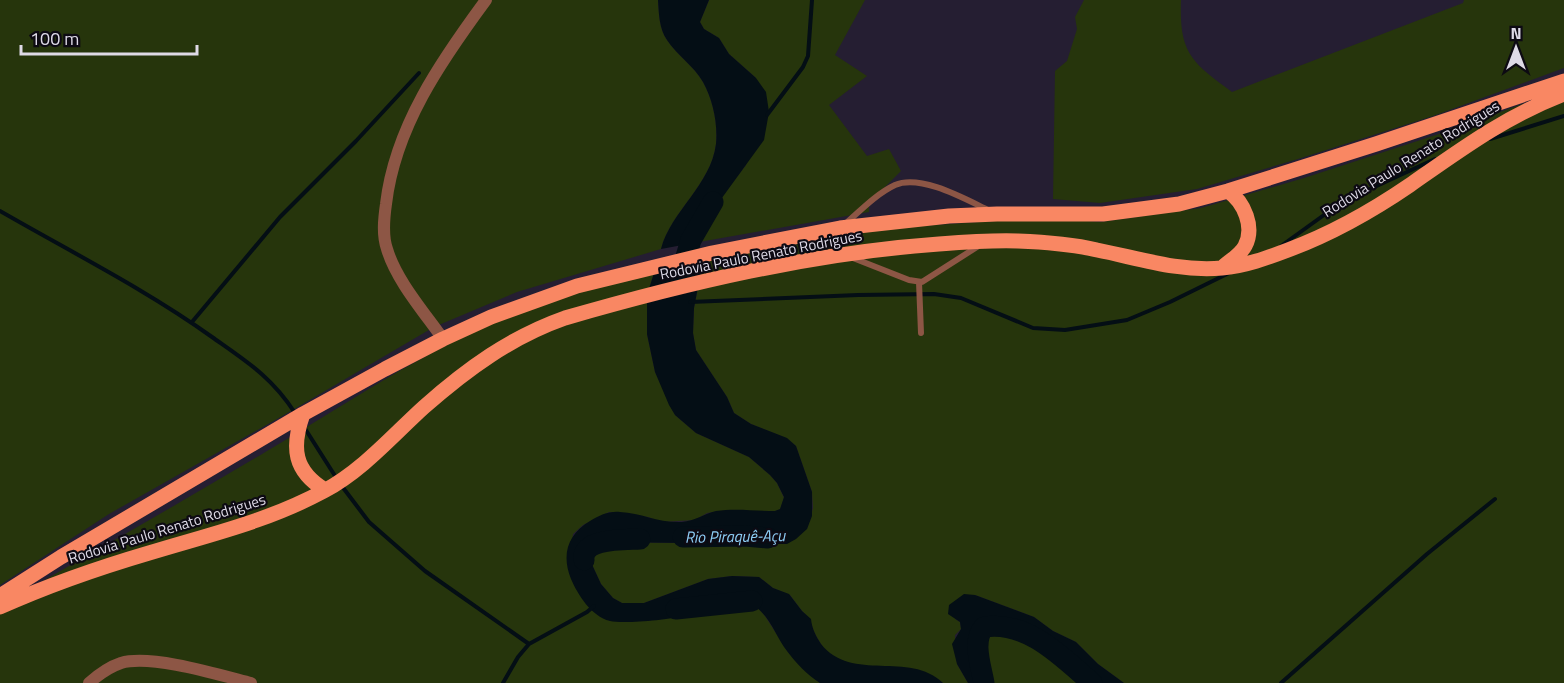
<svg xmlns="http://www.w3.org/2000/svg" width="1564" height="683" viewBox="0 0 1564 683" font-family="'Titillium Web',sans-serif">
  <style>
    .green { fill: #26350c }
    .water { fill: #040e15 }
    .lines { fill: none; stroke-linecap: round; stroke-linejoin: round }
    .stream { stroke: #040e15; stroke-width: 4 }
    .river { stroke: #040e15; stroke-width: 21 }
    .lane { stroke: #8d5645; stroke-width: 6 }
    .street { stroke: #8d5645; stroke-width: 12 }
    .primary { stroke: #f98763; stroke-width: 15 }
    .labels { text-anchor: middle; stroke-width: 4.5; stroke-linejoin: round; paint-order: stroke }
    .street-label { font-size: 15px; fill: #dedae7; stroke: #0d0a13 }
    .water-label { font-size: 16px; font-style: italic; fill: #8dcdf5; stroke: #0d0a13 }
  </style>
  <rect width="100%" height="100%" fill="#251e32"/>
  <path class="green" d="M0 0H658C659 14 659 28 667 40 677 55 694 66 703 82 713 100 718 124 716 144 711 185 671 211 661 249L517 292 434 327 284 415 109 514 0 585Z
    M709 0H865L835 55 867 76 829 105 867 156 889 149 901 171 869 203V212L688 244 698 227 746 165 756 78 729 54 719 38 704 29 700 22Z
    M1084 0H1181C1179 53 1191 62 1232 92L1463 3 1464 0H1564V68L1433 116 1298 159 1197 189 1100 203 1053 199 1055 71 1067 61 1077 29 1075 17Z
    M1564 89V683H1124L1098 664 1076 642 1053 631 1034 617 975 595 955 619 960 622 961 629 955 635 957 664 968 683H943C938 678 933 677 927 675 889 663 846 683 821 644 816 636 812 629 810 619L802 611 790 595 773 588 759 577 732 576 708 579 644 603H622L613 598 601 584 589 558 595 547 602 542 685 543 725 533 735 534 748 540 807 529 813 508 812 492 796 446 786 438 751 424 734 413 727 397 696 350 693 333 694 308 703 261 890 228 1041 218 1101 222 1201 208 1304 178 1439 134Z
    M655 270 647 295V334L655 372 675 415 696 433 749 457 770 475 777 483 784 498 780 510 775 511H719L707 513 695 520 661 522 648 517 609 512 583 525 573 534 569 573 645 621 680 616 703 606 719 604H750L760 610 765 616 788 652 820 683H0V606C89 554 179 504 267 451 346 404 422 352 508 317 556 298 605 284 655 270Z
    M1009 624 1042 643 1083 683H993L974 656 972 643 991 628Z"/>
  <path class="water" d="M709 0 700 22 704 29 719 38 729 54 756 78 766 92 769 112 764 140 719 202 698 227 688 244 661 249C671 211 711 185 716 144 718 124 713 100 703 82 694 66 677 55 667 40 659 28 659 14 658 0Z
    M703 261 694 308 693 333 696 350 727 397 734 413 751 424 787 438 796 446 812 492V516L807 529 796 539 787 544H760L735 534 725 533 685 543 602 542 595 547 589 558 601 584 613 598 622 603H644L708 579 732 576 759 577 773 588 789 594 802 611 811 619C812 629 816 636 821 644 852 683 909 650 943 683H820C807 675 796 663 787 651 776 637 769 613 752 605 739 600 715 603 703 607 695 609 689 613 682 616 668 620 623 624 610 621 591 616 578 595 571 579 561 554 568 534 590 521 600 515 609 511 620 512 642 513 658 523 682 522 695 521 704 514 716 511 735 508 756 511 775 511L780 509 784 497 777 483 770 475 749 457 696 433 675 415 669 405 655 372 647 334V295L655 270Z
    M964 594 975 595 1034 617 1053 631 1076 642 1098 664 1124 683H1083L1042 643 1007 623 991 628 972 644 974 656 993 683H968L957 664 952 644 961 629 960 622 948 614 949 605Z"/>
  <g class="lines">
    <path class="stream" d="M767 115 803 67 808 56 812 0
      M1490 139 1564 116
      M0 211C71 252 145 289 212 337 246 361 272 377 295 413
      M1281 246 1342 202 1435 159
      M690 302 858 295 934 294 961 298 1033 328 1065 330 1127 320 1170 302 1229 273
      M192 322 280 217 356 141 419 73
      M304 427 337 479
      M341 485 369 522 425 571 529 644
      M503 683 518 657 529 644 587 612 594 606
      M1281 683 1427 554 1495 499"/>
    <path class="river" d="M680 277 691 240 713 202
      M683 537 745 536 768 538
      M584 560C581 538 624 540 640 539
      M676 609 752 601
      M984 683C981 666 972 641 984 627 1027 620 1062 657 1092 683"/>
    <path class="lane" d="M844 225C860 211 876 194 895 185 921 174 965 199 988 210
      M853 258 909 280 922 282 980 245
      M919 282 921 333"/>
    <path class="street" d="M443 339C424 312 396 280 387 249 382 235 384 218 386 204 395 127 441 61 486 0
      M89 683C98 675 109 667 121 663 151 654 220 675 251 683"/>
    <path class="primary" d="M1224 266C1231 260 1241 254 1245 246 1255 227 1244 202 1228 191
      M303 414C291 448 294 471 325 490
      M0 596 61 557 303 414 385 369 443 339 491 317 577 286 712 253 840 228 949 216 997 214H1103L1179 204 1228 191 1376 144 1564 81
      M0 607C49 585 98 568 149 553 211 534 266 522 324 491 363 470 392 436 424 407 467 369 511 337 565 318 686 283 812 253 939 244 965 242 991 240 1018 241 1044 242 1071 244 1097 250 1138 258 1179 272 1222 268 1245 266 1267 258 1288 250 1331 234 1372 211 1410 185 1460 150 1506 116 1564 94"/>
  </g>
  <g class="labels">
    <g class="street-label">
      <text transform="translate(1411 159) rotate(-32)" y="5">Rodovia Paulo Renato Rodrigues</text>
      <text transform="translate(761 255) rotate(-11)" y="5">Rodovia Paulo Renato Rodrigues</text>
      <text transform="translate(167 529) rotate(-17)" y="5">Rodovia Paulo Renato Rodrigues</text>
    </g>
    <g class="water-label">
      <text transform="translate(735 536) rotate(-1)" y="6">Rio Piraquê-Açu</text>
    </g>
  </g>
  <g transform="translate(1516 48)" stroke="#0d0a13" stroke-width="4.5" paint-order="stroke">
  <path d="M0-4.5L10 22L0 15L-10 22Z" fill="#dedae7"/>
  <text y="-9" font-size="16" font-weight="bold" text-anchor="middle" fill="#dedae7">N</text>
  </g>
  <path d="M21 45v9h176v-9" fill="none" stroke="#dedae7" stroke-width="3"/>
  <text x="30" y="45" font-size="18" fill="#dedae7" stroke="#0d0a13" stroke-width="4.5" paint-order="stroke">100 m</text>
</svg>
